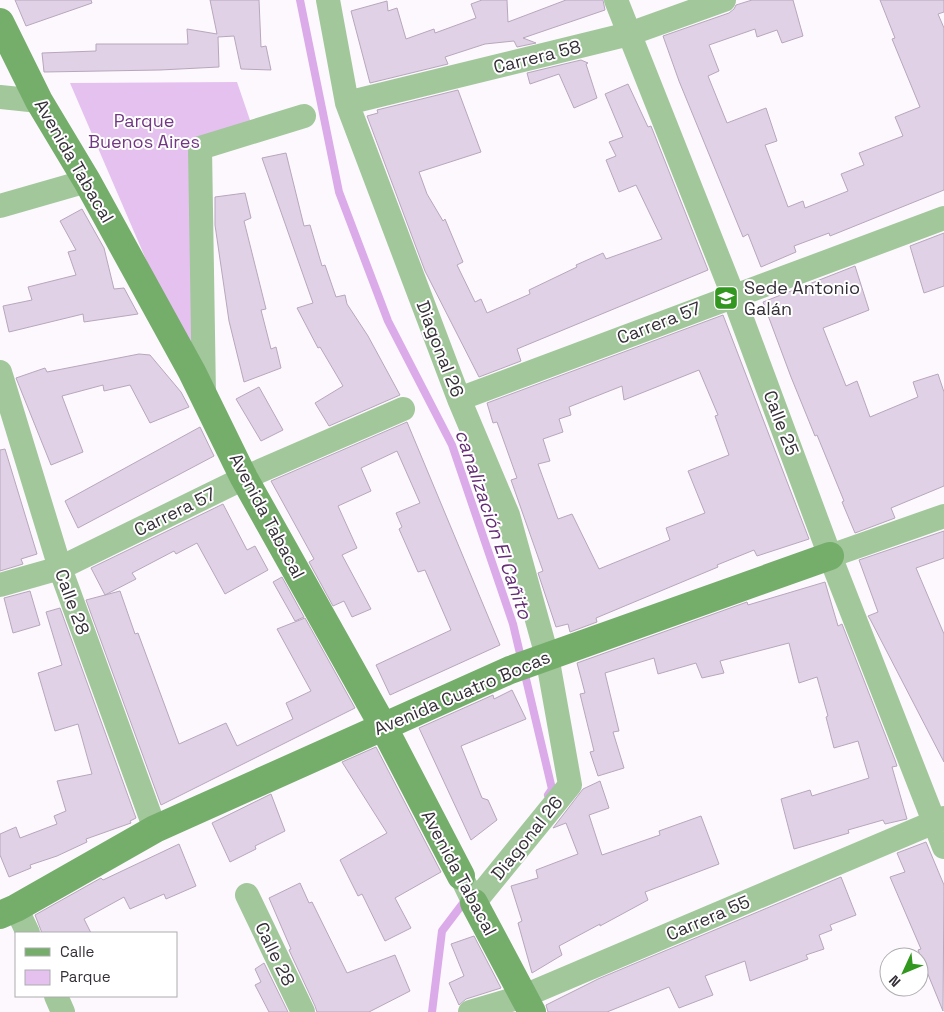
<svg xmlns="http://www.w3.org/2000/svg" width="944" height="1012" viewBox="0 0 944 1012" font-family="'Space Grotesk',sans-serif">
  <style>
    .green { fill: #e5c1f0 }
    .lines { fill: none; stroke-linecap: round; stroke-linejoin: round }
    .stream { stroke: #daaae9; stroke-width: 8 }
    .building { fill: #e1d1e6; stroke: #b7a7bc; fill-rule: evenodd }
    .street { stroke: #a1c79b; stroke-width: 24 }
    .secondary { stroke: #75ad6b; stroke-width: 28 }
    .labels { text-anchor: middle; stroke-width: 4; stroke-linejoin: round; paint-order: stroke }
    .street-label { font-size: 18px; fill: #352f37; stroke: #fff }
    .park-label { font-size: 18px; fill: #723883; stroke: #fff }
    .poi-label { font-size: 18px; fill: #352f37; stroke: #fff; text-anchor: start }
    .water-label { font-size: 19px; font-style: italic; fill: #652c76; stroke: #fff }
  </style>
  <rect width="100%" height="100%" fill="#fcf8fd"/>
  <path class="green" d="M237 82 251 123 191 145 194 371 70 83Z"/>
  <g class="lines">
    <path class="stream" d="M300 0 339 192 388 321 452 445 513 624 552 789 548 795
      M432 1012 442 931 467 898"/>
  </g>
  <path class="building" d="M15 0H91L92 3 26 26Z
    M210 0H259L261 47 266 46 271 70 241 69 234 36 218 37 219 67 160 70 44 72 42 53 96 51V44H188L187 29 217 34Z
    M482 0H507L508 22 566 0H603L605 10 523 38 536 43 517 47 514 41 485 44 445 57 448 64 370 83 351 11 387 1 388 11 397 8 406 39 434 29 435 33 476 18 471 4Z
    M752 0H793L803 36 782 43 777 30 757 37 755 29 709 45 719 71 708 76 727 123 766 108 777 141 765 145 788 207 803 201 805 208 848 191 841 174 864 165 859 153 903 136 895 117 920 107 892 39 895 38 880 0H944V12L938 14 944 28V190L830 236 829 233 794 246 796 252 761 267 748 234 743 237 679 81 663 36 729 13 734 9 736 5Z
    M581 60 588 63 586 64 597 98 574 108 559 74 530 84 527 73Z
    M628 84 648 127 651 126 708 270 517 349 521 361 479 377 425 271 367 116 378 113 377 110 458 90 481 152 419 172 427 194 443 221 445 219 463 262 457 265 475 302 481 299 487 313 530 294 529 290 577 267 576 265 603 253 606 259 662 239 636 185 619 192 606 160 616 156 609 142 623 137 605 94Z
    M286 153 304 226 310 225 322 266 325 265 336 297 345 295 347 304 368 336 400 395 329 426 315 403 343 386 320 347 318 348 297 308 313 303 262 158Z
    M245 193 251 218 244 221 266 309 261 310 271 349 276 347 281 368 244 382 229 321 215 225V197Z
    M82 209 104 248 114 289 124 288 138 314 84 322 83 314 9 332 3 306 32 300 28 287 76 275 68 252 76 250 60 221Z
    M944 233V286L924 293 910 246Z
    M855 266 869 310 823 328 846 386 857 381 870 417 918 397 913 382 938 374 944 392V486L891 508 895 518 855 533 842 502 844 501 817 435 815 436 791 377 763 302Z
    M723 315 809 539 757 556 754 550 717 565 718 567 596 618 597 622 570 632 568 624 556 627 538 573 543 571 511 480 517 478 497 422 493 423 487 403ZM699 370 718 415 715 416 729 455 688 471 705 513 666 528 670 540 599 569 572 514 558 519 538 464 550 461 543 439 563 432 559 419 571 415 569 407 622 386 624 400Z
    M139 354 150 355 181 392 189 407 150 423 130 385 104 391 103 385 62 396 83 452 51 465 16 378 45 368 47 372Z
    M259 387 283 430 261 441 236 399Z
    M407 422 500 645 390 695 376 665 451 630 425 570 418 572 399 529 402 527 396 513 420 503 397 451 361 468 371 491 338 506 357 548 342 555 371 609 352 617 344 601 333 606 309 562 314 559 271 481Z
    M200 427 214 456 78 528 65 501Z
    M5 449 37 554 21 559 23 564 0 571V450Z
    M223 504 247 550 255 546 268 570 225 594 197 543 176 554 174 551 132 573 136 579 105 595 120 591 135 634 138 633 179 744 226 723 237 746 293 719 286 703 311 691 277 629 305 618 355 708 161 805 86 600 105 595 91 568Z
    M944 531V558L916 568 944 634V762L870 619 868 616 878 612 859 560Z
    M282 577 304 617 295 621 273 582Z
    M825 582 838 626 842 624 895 760 897 766 892 767 907 819 885 824 883 820 848 830 849 833 794 849 781 799 810 790 812 796 869 778 858 741 834 748 826 717 828 716 817 677 799 683 789 643 720 661 724 673 702 678 696 663 658 674 654 658 605 673 619 731 613 732 624 768 598 776 590 752 594 751 580 694 585 693 577 663 747 602 748 605Z
    M30 591 40 625 13 633 4 598Z
    M60 608 136 818 130 821 131 823 86 839 87 842 57 856 30 865 31 868 9 877 0 855V834L16 827 20 838 57 824 54 816 66 811 57 781 92 774 78 724 55 731 38 673 62 665 46 612Z
    M512 690 526 719 461 746 482 798 488 800 497 820 471 840 419 728 493 695 494 699Z
    M376 747 441 872 395 898 411 928 385 941 362 894 358 896 340 860 387 833 342 762Z
    M600 781 609 808 589 815 602 855 660 835 659 831 701 816 719 864 645 892 648 900 600 926V924L559 946 562 955 532 973 518 923 522 921 511 886 538 878 536 870 578 854 566 823 553 828 583 789Z
    M271 794 285 831 255 846 256 849 230 862 212 823Z
    M926 842 944 885 943 1011 918 950 921 949 890 877 905 872 897 853Z
    M179 844 196 886 166 899 164 894 130 909 124 897 84 919 91 933H42L35 915 101 878 103 880Z
    M841 877 856 915 830 925 832 930 819 935 824 949 806 955 808 959 750 981 745 961 705 976 713 995 679 1008 669 987 607 1012H548L546 1005 598 979Z
    M300 883 309 903 312 902 347 973 395 955 410 991 369 1012H317L315 1006 289 950 291 949 269 898Z
    M474 936 501 988 466 999 459 1005 449 983 464 976 451 944Z
    M264 963 288 1012H269L255 985 261 982 255 969Z"/>
  <g class="lines">
    <path class="street" d="M328 0 347 103 459 399 508 515 547 656 570 785 474 903 461 876
      M616 0 733 295 830 556 944 847
      M0 97 39 101
      M347 103 629 34 724 0
      M0 206 87 181
      M0 372 60 568 155 829
      M204 396 200 148 304 116
      M459 399 944 218
      M830 556 944 516
      M0 585 60 568 244 478 403 409
      M247 895 303 1012
      M16 908 28 933
      M56 996 63 1012
      M470 1012 524 996 944 818"/>
    <path class="secondary" d="M0 22 39 101 87 181 192 372 244 478 383 726 461 876
      M474 903 532 1012
      M0 915 16 908 155 829 510 670 830 556"/>
  </g>
  <defs>
    <symbol id="school-square" viewBox="-11 -11 22 22"><rect x="-9" y="-9" width="18" height="18" rx="4" fill="#32971e" stroke="#fff"/><path d="M0-5L7-2L0 1L-7-2ZM-4 1L0 2.5L4 1V4Q0 6-4 4Z" fill="#fff"/></symbol>
  </defs>
  <g fill-rule="evenodd">
    <use href="#school-square" x="712" y="284" width="28" height="28"/>
  </g>
  <g class="labels">
    <g class="street-label">
      <text transform="translate(537 57) rotate(-14)" y="6">Carrera 58</text>
      <text transform="translate(74 161) rotate(60)" y="6">Avenida Tabacal</text>
      <text transform="translate(659 323) rotate(-21)" y="6">Carrera 57</text>
      <text transform="translate(440 349) rotate(69)" y="6">Diagonal 26</text>
      <text transform="translate(781 423) rotate(69)" y="6">Calle 25</text>
      <text transform="translate(175 512) rotate(-26)" y="6">Carrera 57</text>
      <text transform="translate(267 516) rotate(62)" y="6">Avenida Tabacal</text>
      <text transform="translate(72 602) rotate(70)" y="6">Calle 28</text>
      <text transform="translate(462 693) rotate(-23)" y="6">Avenida Cuatro Bocas</text>
      <text transform="translate(527 838) rotate(-51)" y="6">Diagonal 26</text>
      <text transform="translate(459 873) rotate(62)" y="6">Avenida Tabacal</text>
      <text transform="translate(708 918) rotate(-23)" y="6">Carrera 55</text>
      <text transform="translate(275 954) rotate(64)" y="6">Calle 28</text>
    </g>
    <g class="park-label">
      <text x="144" y="127">Parque<tspan x="144" dy="21">Buenos Aires</tspan></text>
    </g>
    <g class="poi-label">
      <text x="744" y="294">Sede Antonio<tspan x="744" dy="21">Galán</tspan></text>
    </g>
    <g class="water-label">
      <text transform="translate(494 524) rotate(71)" y="7">canalización El Cañito</text>
    </g>
  </g>
  <rect x="15" y="932" width="162" height="65" fill="#ffffff" stroke="#aeacaf"/>
  <rect x="25" y="948" width="25" height="8" fill="#75ad6b" stroke="#aeacaf"/>
  <text x="60" y="957" font-size="15" fill="#352f37">Calle</text>
  <rect x="25" y="970" width="25" height="15" fill="#e5c1f0" stroke="#aeacaf"/>
  <text x="60" y="982" font-size="15" fill="#352f37">Parque</text>
  <g transform="translate(904 972) rotate(226)"><circle r="24" fill="#ffffff" stroke="#aeacaf"/>
  <path d="M0-4L9 19L0 12L-9 19Z" fill="#32971e"/>
  <text y="-8" font-size="14" font-weight="bold" text-anchor="middle" fill="#352f37">N</text>
  </g>
</svg>
